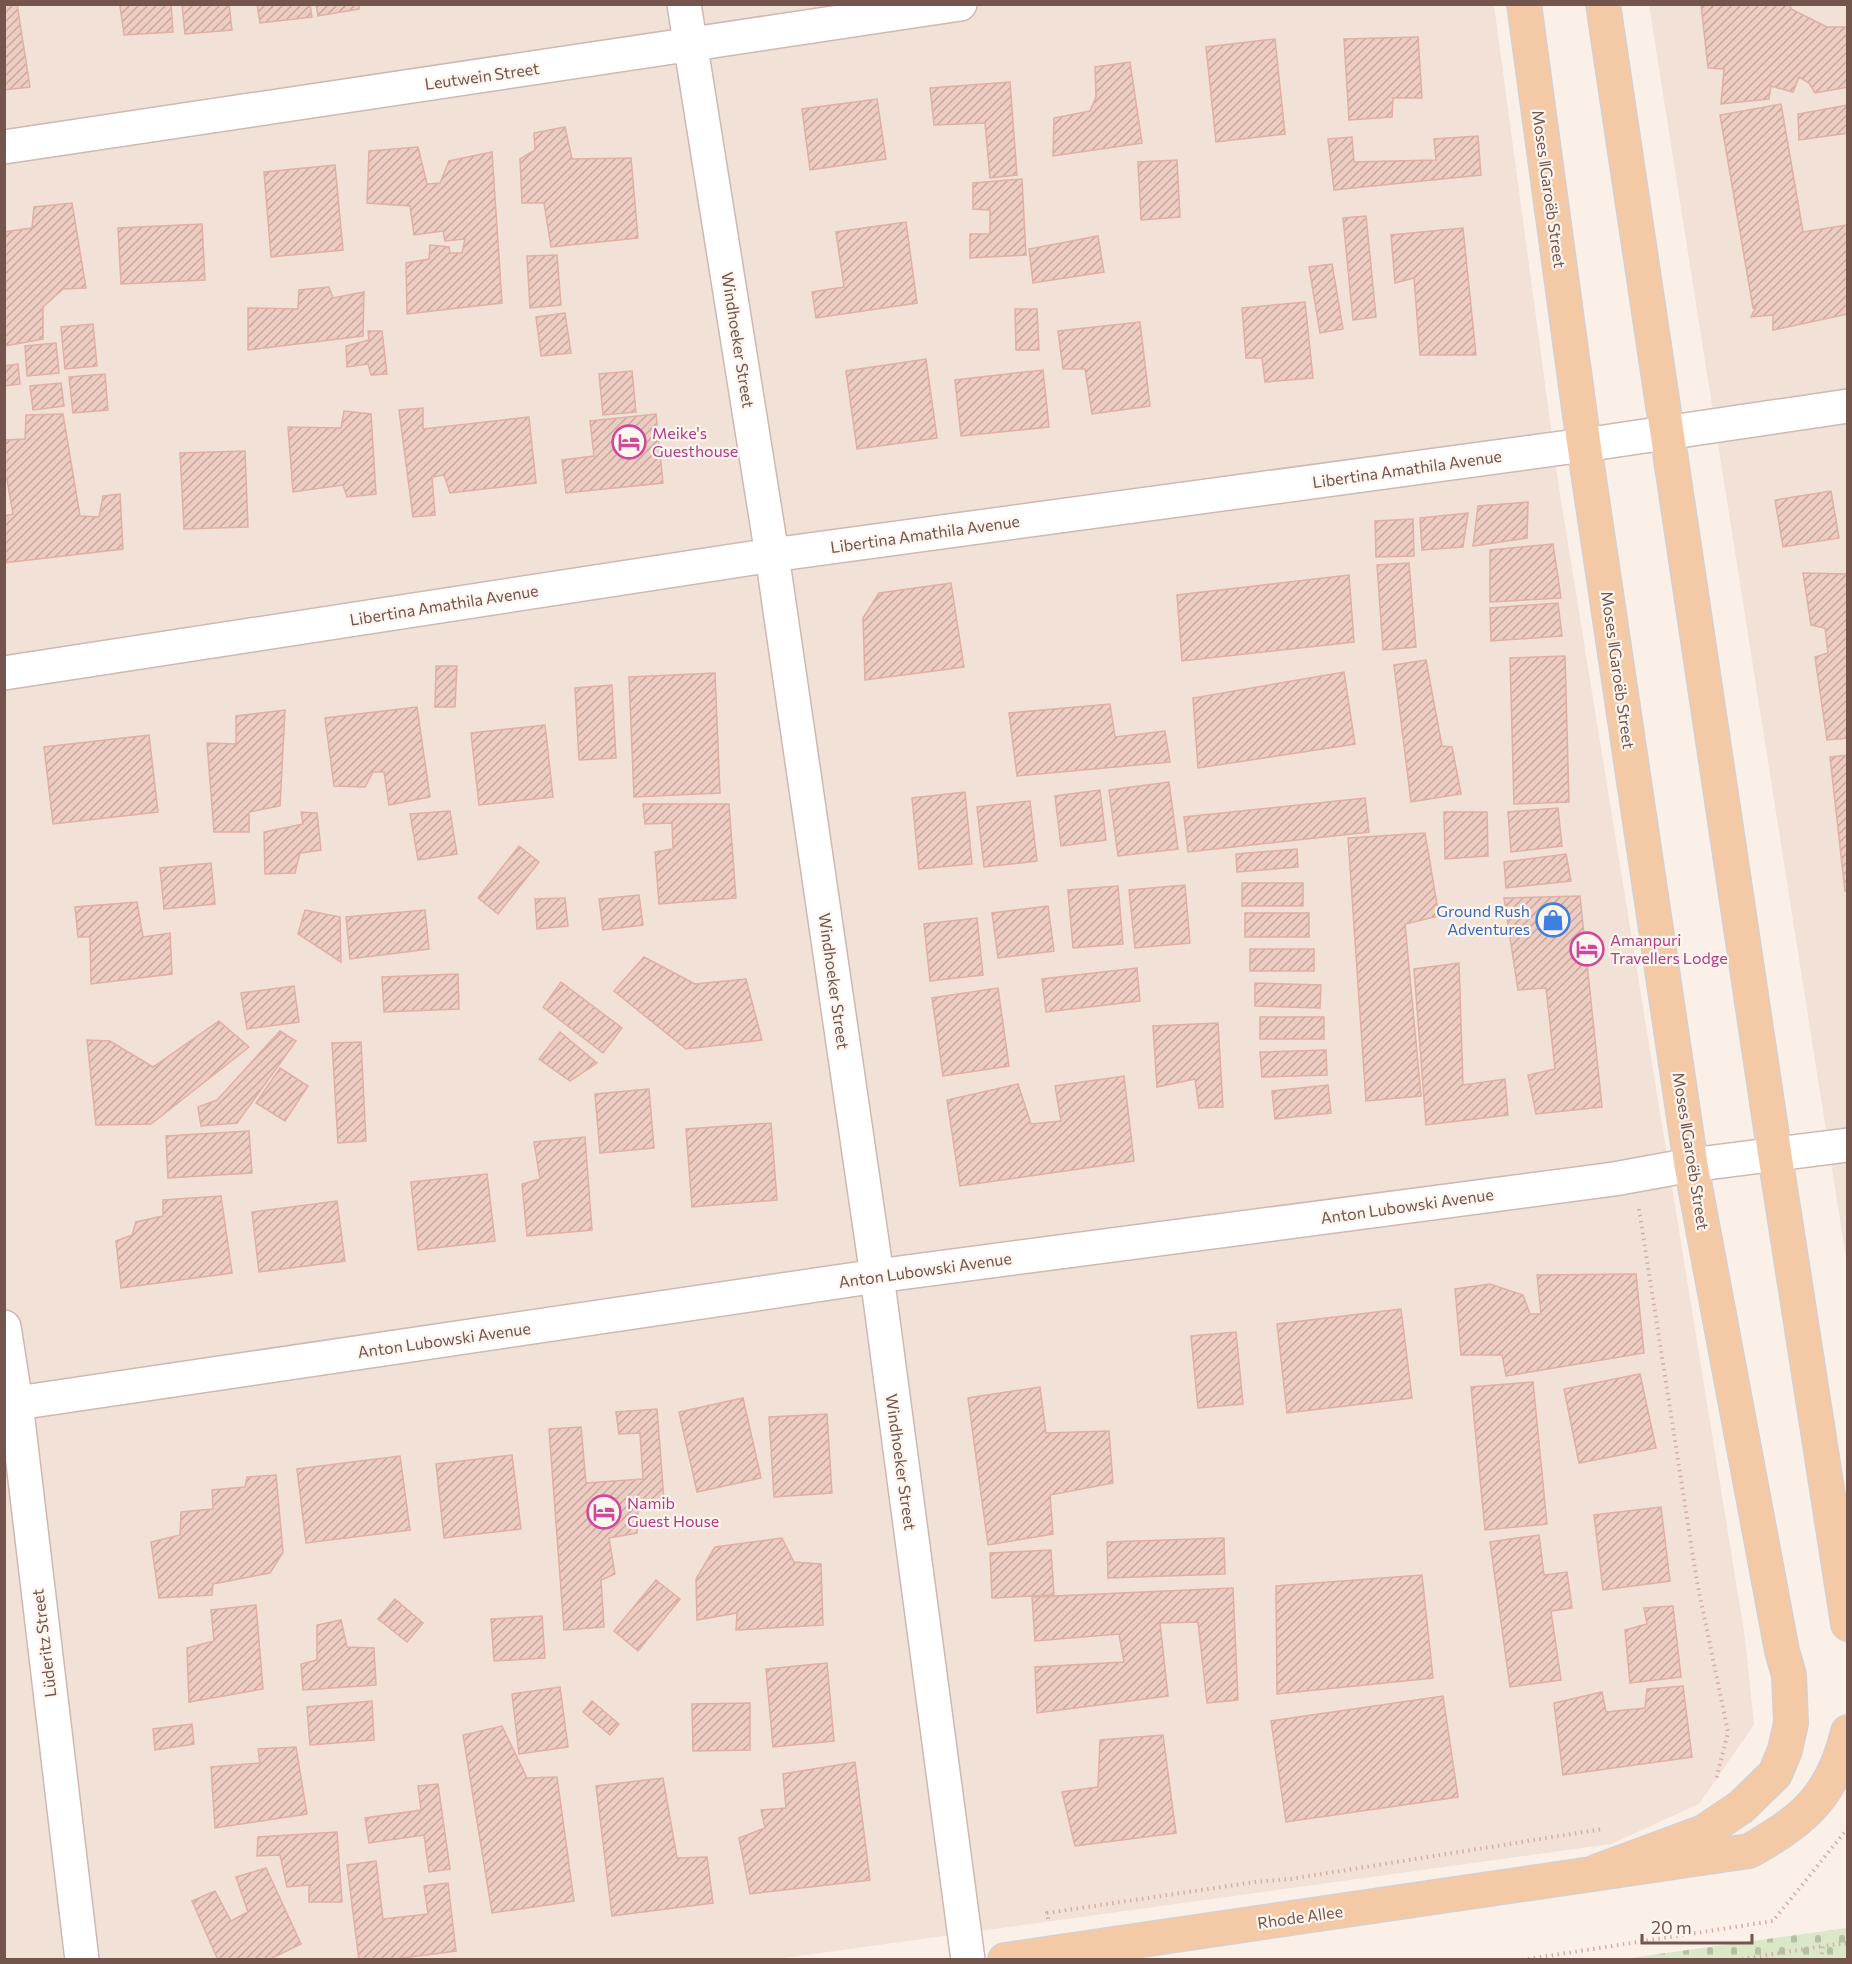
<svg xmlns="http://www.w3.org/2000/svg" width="1852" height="1964" viewBox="0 0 1852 1964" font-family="Commissioner,sans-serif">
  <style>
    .residential { fill: #f2e1d7 }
    .cemetery { fill: url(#cemetery-stones) }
    .building { fill: url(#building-hatch); stroke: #dfb0a3; stroke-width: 1.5 }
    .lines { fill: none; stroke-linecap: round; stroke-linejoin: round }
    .minor-casing { stroke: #ceb9b2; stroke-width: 36 }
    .major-casing { stroke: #d8cfcd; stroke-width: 36 }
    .path { stroke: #d3afa5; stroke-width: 4; stroke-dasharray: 1.5 4.5; stroke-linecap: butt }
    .minor { stroke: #fff; stroke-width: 33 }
    .major { stroke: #f4c9a6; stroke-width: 33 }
    .labels { text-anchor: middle; stroke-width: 4.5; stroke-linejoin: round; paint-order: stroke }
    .street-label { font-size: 16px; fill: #73554e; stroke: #fef5ee }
    .hotel-label { font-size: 16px; fill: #b23c85; stroke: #fef5ee; text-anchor: start }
    .shop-label { font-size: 16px; fill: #366cbe; stroke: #fef5ee; text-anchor: end }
  </style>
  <defs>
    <pattern id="cemetery-stones" width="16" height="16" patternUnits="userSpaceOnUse" patternTransform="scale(1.5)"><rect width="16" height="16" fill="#dae8c7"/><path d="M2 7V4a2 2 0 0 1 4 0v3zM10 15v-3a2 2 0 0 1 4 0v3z" fill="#b5bfa4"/></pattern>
    <pattern id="building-hatch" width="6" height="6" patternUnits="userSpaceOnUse" patternTransform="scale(1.5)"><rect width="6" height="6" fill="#eeccc2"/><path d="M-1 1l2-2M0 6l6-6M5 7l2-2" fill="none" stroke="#c5a8a0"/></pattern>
  </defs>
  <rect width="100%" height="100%" fill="#fbf0e8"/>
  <path class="residential" d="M5 5H1494L1559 488 1745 1638 1754 1725 1699 1804 1611 1844 777 1959 5 1960Z
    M1649 5H1847V1264Z"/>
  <path class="cemetery" d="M1847 1928V1959H1622Z"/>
  <path class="building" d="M4 4H17L30 87 4 90Z
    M128 4H171L173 32 124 35 120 6Z
    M182 4H229L232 30 185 34Z
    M257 4H310L312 17 260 23Z
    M316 4H359V9L318 16Z
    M1701 4H1790L1791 9 1827 27H1848V87L1815 93 1809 83 1799 77 1793 92 1771 86 1769 99 1721 104 1724 69 1708 68Z
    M1418 37 1422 98H1393L1392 117 1349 120 1344 39Z
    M1275 39 1285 134 1216 142 1206 47Z
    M1130 62 1142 143 1053 156 1054 118 1090 111 1096 97 1095 67Z
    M1010 82 1017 175 990 178 985 123 934 125 930 88Z
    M877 99 886 159 810 170 802 109Z
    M1781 104 1803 232 1848 225V314L1773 330V315L1751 317 1756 307 1753 308 1720 115Z
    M1848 105V133L1799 140 1798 114Z
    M565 127 572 159 631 158 638 238 551 247 544 203H522L520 159 535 150 534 133Z
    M1478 136 1481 175 1334 190 1328 139 1352 137 1354 162 1436 160 1434 139Z
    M418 147 427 184 440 183 449 161 492 152 502 303 407 314 406 263 429 259 430 245 449 247 450 253H462L465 239 445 241 443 231 414 235 410 206 367 203 369 151Z
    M1177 160 1180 217 1141 220 1138 162Z
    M335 165 343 250 271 257 264 172Z
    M1022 179 1026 255 970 258V234H990V210L973 209V183Z
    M72 203 86 288 63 289 43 307V339L4 346V232L32 228 34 207Z
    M1366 216 1376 317 1353 320 1343 218Z
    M906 222 917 303 816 318 812 292 844 287 836 232Z
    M202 224 205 280 121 284 118 228Z
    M1463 228 1476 355H1420L1414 278 1395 283 1391 235Z
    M1098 236 1104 272 1033 283 1029 249Z
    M557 255 561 305 530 308 527 256Z
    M1332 264 1343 329 1320 333 1309 267Z
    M329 287 333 298 364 292 363 336 248 350V308L298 309 299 290Z
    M1305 302 1313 378 1265 382 1262 358H1246L1242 308Z
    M1015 309H1037L1039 350H1016Z
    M565 313 571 353 541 356 536 317Z
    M1140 322 1150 406 1092 414 1085 369H1063L1058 331Z
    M93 324 97 366 65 369 61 327Z
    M368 331H382L387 374 371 375 368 364 347 367 346 346 369 340Z
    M56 343 59 373 27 376 25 346Z
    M926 359 937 438 857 449 846 371Z
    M18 364 20 384 4 386V366Z
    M1043 370 1049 427 961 436 955 380Z
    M632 371 636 412 603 415 599 374Z
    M105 374 108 410 73 413 69 377Z
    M61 383 64 406 33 410 30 386Z
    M423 408V429L529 417 536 483 450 493 444 475 432 477 435 515 413 517 399 410Z
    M344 411 371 414 376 494 347 497 343 485 293 492 288 427 341 428Z
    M63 414 80 516 99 517 103 496 120 494 123 549 4 563V516L13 514 7 480H4V440L25 439 26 415Z
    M656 414 663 483 566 493 562 460 594 456 590 421Z
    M245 451 248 527 184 529 180 453Z
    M1831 491 1839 538 1783 547 1775 500Z
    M1528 502 1527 538 1473 546 1478 506Z
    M1468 513 1463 547 1422 550 1420 518Z
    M1413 519 1414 556 1376 557 1375 521Z
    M1553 544 1561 598 1490 602V550Z
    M1409 563 1416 647 1383 650 1377 565Z
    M1803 573 1848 574V738L1827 740 1815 657 1828 653 1825 628 1811 625Z
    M1349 575 1354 642 1182 661 1177 595Z
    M951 583 964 667 865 680 863 618 879 593Z
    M1558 603 1562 636 1491 641 1490 608Z
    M1565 656 1569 802 1514 804 1510 658Z
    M1426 660 1442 746 1452 747 1461 794 1411 802 1394 665Z
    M436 666H457L455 707H435Z
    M1344 672 1355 744 1198 768 1193 698Z
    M715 673 720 793 634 797 629 677Z
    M612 685 616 758 579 760 575 688Z
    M1110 704 1115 737 1165 731 1170 762 1017 776 1009 713Z
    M417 707 430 797 389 805 384 772H373L365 787 334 786 325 718Z
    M285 710 280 806 249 812V832H214L207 743 236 744V716Z
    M545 725 553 797 479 805 471 733Z
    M149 735 158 812 53 824 44 747Z
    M1848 755V891H1845L1830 757Z
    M1169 782 1178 849 1118 856 1109 790Z
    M1100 790 1106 840 1061 846 1055 796Z
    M965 792 972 864 919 869 912 798Z
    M1365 798 1369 832 1188 852 1184 817Z
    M1030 801 1037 861 984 867 977 807Z
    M643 804H729L736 898 659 904 655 852 673 849 672 823 645 824Z
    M1558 808 1562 846 1511 852 1508 812Z
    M450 811 457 854 418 860 410 814Z
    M301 812 317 813 321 850 300 853 295 873 265 874 264 832 303 824Z
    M1444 812H1487L1488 856 1445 859Z
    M1425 833 1439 916 1405 924 1421 1096 1366 1101 1348 838Z
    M519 846 539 862 498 914 478 898Z
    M1297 849 1298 867 1237 872 1236 854Z
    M1566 854 1571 881 1506 888 1504 862Z
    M211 863 215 904 164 909 160 868Z
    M1242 883H1303V906H1242Z
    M1185 885 1190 943 1135 948 1129 890Z
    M1118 886 1123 944 1073 948 1068 890Z
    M639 895 643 925 603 930 599 899Z
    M1580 896 1602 1107 1536 1114 1528 1075 1555 1069 1546 988 1518 990 1504 898Z
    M565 898 568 926 537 929 535 899Z
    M137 902 143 937 170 933 172 974 91 984 90 937H78L75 907Z
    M1048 906 1054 951 998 958 992 913Z
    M305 910 340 917 341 962 298 934Z
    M425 910 429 949 350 959 346 917Z
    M1245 913H1309V937H1245Z
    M977 918 983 975 930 981 924 924Z
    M1250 949H1314V971H1250Z
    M644 957 695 984 746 979 762 1040 686 1049 614 991Z
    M1459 963 1463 1085 1505 1079 1508 1115 1426 1125 1414 969Z
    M1137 968 1140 1001 1046 1012 1042 979Z
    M458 974 459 1009 384 1012 382 977Z
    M561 982 622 1028 603 1053 543 1007Z
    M1255 983 1321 985 1320 1008 1255 1006Z
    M294 986 299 1022 247 1029 241 993Z
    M998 988 1009 1066 943 1076 932 998Z
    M1260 1017H1324V1039H1260Z
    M219 1021 249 1047 151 1124 96 1125 87 1040 110 1041 153 1067Z
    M1218 1023 1223 1107 1199 1108 1195 1079 1157 1087 1153 1026Z
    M280 1031 296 1041 237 1123 201 1126 198 1107 217 1100Z
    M560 1032 597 1063 570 1081 539 1059Z
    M361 1042 366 1141 338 1143 332 1043Z
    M1326 1050 1327 1075 1262 1077 1260 1052Z
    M280 1068 308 1086 285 1121 256 1103Z
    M1124 1076 1134 1161 960 1186 947 1100 1018 1084 1031 1124 1061 1121 1055 1086Z
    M1328 1085 1331 1113 1275 1119 1272 1091Z
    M649 1089 654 1148 600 1153 595 1094Z
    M771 1123 777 1200 692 1207 686 1129Z
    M249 1131 252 1173 168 1178 166 1136Z
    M585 1137 592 1230 527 1236 522 1184 540 1179 534 1142Z
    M487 1174 495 1241 418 1250 411 1182Z
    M221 1196 232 1273 121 1288 116 1241 132 1235 136 1222 163 1216V1200Z
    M337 1201 345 1261 259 1272 252 1212Z
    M1636 1274 1644 1353 1506 1376 1502 1355H1461L1455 1289 1490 1284 1523 1295 1530 1314H1541L1537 1275Z
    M1401 1309 1412 1398 1287 1413 1277 1324Z
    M1236 1332 1243 1404 1198 1408 1191 1336Z
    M1640 1374 1656 1448 1579 1463 1564 1389Z
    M1533 1382 1547 1524 1485 1530 1471 1387Z
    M1040 1387 1046 1433 1109 1431 1113 1483 1050 1495 1053 1534 988 1545 968 1398Z
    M743 1398 761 1478 697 1492 679 1412Z
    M657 1409 664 1500 638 1511 637 1533 609 1538 615 1574 601 1580 604 1627 564 1630 549 1429 581 1427 586 1483 643 1479 640 1433 619 1434 616 1412Z
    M827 1414 832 1493 774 1497 769 1417Z
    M512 1455 521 1529 444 1538 436 1464Z
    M400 1456 410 1530 306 1543 297 1469Z
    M276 1475 283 1552 270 1573 213 1584 212 1595 159 1598 151 1542 180 1535 181 1512 213 1509 212 1490 245 1487 247 1477Z
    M1661 1507 1670 1581 1603 1590 1594 1515Z
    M1539 1535 1544 1575 1567 1572 1572 1608 1551 1611 1561 1680 1510 1687 1490 1542Z
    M782 1538 794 1562 821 1564 823 1625 736 1630 737 1613 697 1620 696 1579 715 1547Z
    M1224 1538 1225 1574 1108 1578 1107 1542Z
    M1051 1550 1054 1595 992 1598 990 1553Z
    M1422 1575 1433 1678 1277 1694 1276 1586Z
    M656 1580 680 1599 638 1651 614 1631Z
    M1233 1588 1238 1700 1207 1703 1198 1622 1160 1623 1168 1696 1037 1713 1035 1667 1124 1662 1119 1634 1035 1641 1032 1597Z
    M395 1599 423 1623 407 1642 378 1619Z
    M256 1605 263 1689 189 1702 187 1648 214 1641 211 1610Z
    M1673 1606 1681 1677 1630 1683 1625 1630 1647 1624 1644 1608Z
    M542 1616 545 1658 494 1661 491 1619Z
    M341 1620 347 1647 374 1648 376 1685 303 1690 301 1664 317 1660V1625Z
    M827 1663 834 1741 773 1747 766 1669Z
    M1683 1686 1692 1757 1563 1775 1554 1703 1602 1692 1606 1712 1645 1708 1647 1689Z
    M560 1687 568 1747 519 1754 512 1694Z
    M1443 1696 1458 1797 1286 1822 1271 1721Z
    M372 1701 374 1740 310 1745 307 1707Z
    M592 1701 619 1724 610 1735 583 1712Z
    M750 1703V1750L693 1751 692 1704Z
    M192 1724 194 1744 155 1750 153 1729Z
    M502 1726 527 1778 557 1777 574 1901 492 1913 463 1735Z
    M1163 1735 1176 1833 1075 1846 1062 1792 1098 1787 1100 1740Z
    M296 1747 307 1814 215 1828 211 1767 260 1763 258 1749Z
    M855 1762 870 1880 750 1894 739 1838 765 1828 761 1810 786 1808 783 1774Z
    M663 1778 677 1858 707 1857 713 1903 612 1916 596 1786Z
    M438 1784 450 1869 429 1872 424 1835 369 1843 365 1818 421 1810 418 1786Z
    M337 1832 342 1902H309V1885L287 1887 280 1855 257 1856 258 1837Z
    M376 1861 383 1919 428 1914 424 1886 448 1883 456 1951 387 1960H359L347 1865Z
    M266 1868 301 1944 268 1960H218L192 1901 215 1891 231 1921 248 1912 236 1877Z"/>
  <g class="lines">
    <defs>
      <path id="minor" d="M684 4 772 555 877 1276 968 1960
        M4 147 960 4
        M4 673 772 555 1584 445 1848 406
        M4 1327 16 1403 82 1960
        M4 1405 877 1276 1614 1179 1691 1165 1848 1145"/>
      <path id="major" d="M1524 4 1584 445 1691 1165 1782 1651 1789 1675 1791 1723 1785 1750 1775 1774 1741 1807 1704 1832 1596 1872
        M1603 4 1775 1156 1848 1624
        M1005 1960 1749 1851C1804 1821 1833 1795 1848 1732"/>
    </defs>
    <use href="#minor" class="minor-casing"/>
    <use href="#major" class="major-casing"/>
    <path class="path" d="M1639 1209 1697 1582 1728 1732 1716 1780
      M1048 1919 1047 1913 1255 1882 1290 1879 1603 1829
      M1522 1960 1773 1921 1848 1828
      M1736 1960 1823 1946
      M1821 1960 1823 1946 1848 1943"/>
    <use href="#minor" class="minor"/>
    <use href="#major" class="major"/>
  </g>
  <defs>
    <symbol id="hotel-ring" viewBox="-11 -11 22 22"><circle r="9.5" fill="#fef5ee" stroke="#d1479c" stroke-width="1.5"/><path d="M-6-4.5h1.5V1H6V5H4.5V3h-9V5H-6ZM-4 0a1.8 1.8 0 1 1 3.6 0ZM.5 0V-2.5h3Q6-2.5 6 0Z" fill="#d1479c"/></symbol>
    <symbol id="shop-ring" viewBox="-11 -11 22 22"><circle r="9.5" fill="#fef5ee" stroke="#3f7fe0" stroke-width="1.5"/><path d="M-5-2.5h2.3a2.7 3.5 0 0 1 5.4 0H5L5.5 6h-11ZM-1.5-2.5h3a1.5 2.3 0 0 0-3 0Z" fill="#3f7fe0"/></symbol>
  </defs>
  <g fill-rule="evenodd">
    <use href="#hotel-ring" x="610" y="423" width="38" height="38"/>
    <use href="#shop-ring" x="1534" y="901" width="38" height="38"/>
    <use href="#hotel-ring" x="1568" y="930" width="38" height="38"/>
    <use href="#hotel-ring" x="585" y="1493" width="38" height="38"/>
  </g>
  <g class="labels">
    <g class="street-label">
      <text transform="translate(482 76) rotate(-8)" y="6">Leutwein Street</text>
      <text transform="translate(1549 189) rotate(82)" y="6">Moses ǁGaroëb Street</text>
      <text transform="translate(738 340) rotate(81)" y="6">Windhoeker Street</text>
      <text transform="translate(1407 469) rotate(-8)" y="6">Libertina Amathila Avenue</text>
      <text transform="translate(925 534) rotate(-8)" y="6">Libertina Amathila Avenue</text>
      <text transform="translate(444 605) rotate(-9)" y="6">Libertina Amathila Avenue</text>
      <text transform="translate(1618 670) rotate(82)" y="6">Moses ǁGaroëb Street</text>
      <text transform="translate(834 981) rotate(82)" y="6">Windhoeker Street</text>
      <text transform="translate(1691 1151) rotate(81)" y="6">Moses ǁGaroëb Street</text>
      <text transform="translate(1407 1206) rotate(-8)" y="6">Anton Lubowski Avenue</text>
      <text transform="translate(925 1270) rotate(-8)" y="6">Anton Lubowski Avenue</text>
      <text transform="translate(444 1340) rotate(-8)" y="6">Anton Lubowski Avenue</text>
      <text transform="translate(901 1462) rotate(82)" y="6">Windhoeker Street</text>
      <text transform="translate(44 1643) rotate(-97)" y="6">Lüderitz Street</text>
      <text transform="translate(1300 1917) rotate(-8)" y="6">Rhode Allee</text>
    </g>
    <g class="hotel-label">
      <text x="652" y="439">Meike's<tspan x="652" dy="18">Guesthouse</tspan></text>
      <text x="1610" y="946">Amanpuri<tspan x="1610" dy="18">Travellers Lodge</tspan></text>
      <text x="627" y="1509">Namib<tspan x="627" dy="18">Guest House</tspan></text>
    </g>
    <g class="shop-label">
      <text x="1530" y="917">Ground Rush<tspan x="1530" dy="18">Adventures</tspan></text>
    </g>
  </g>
  <rect width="1852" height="1964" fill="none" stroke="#73554e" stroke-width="12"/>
  <path d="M1642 1934v9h110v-9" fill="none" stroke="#73554e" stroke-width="3"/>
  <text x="1651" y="1934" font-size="18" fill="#73554e" stroke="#fef5ee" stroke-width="4.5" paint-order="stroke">20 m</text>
</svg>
